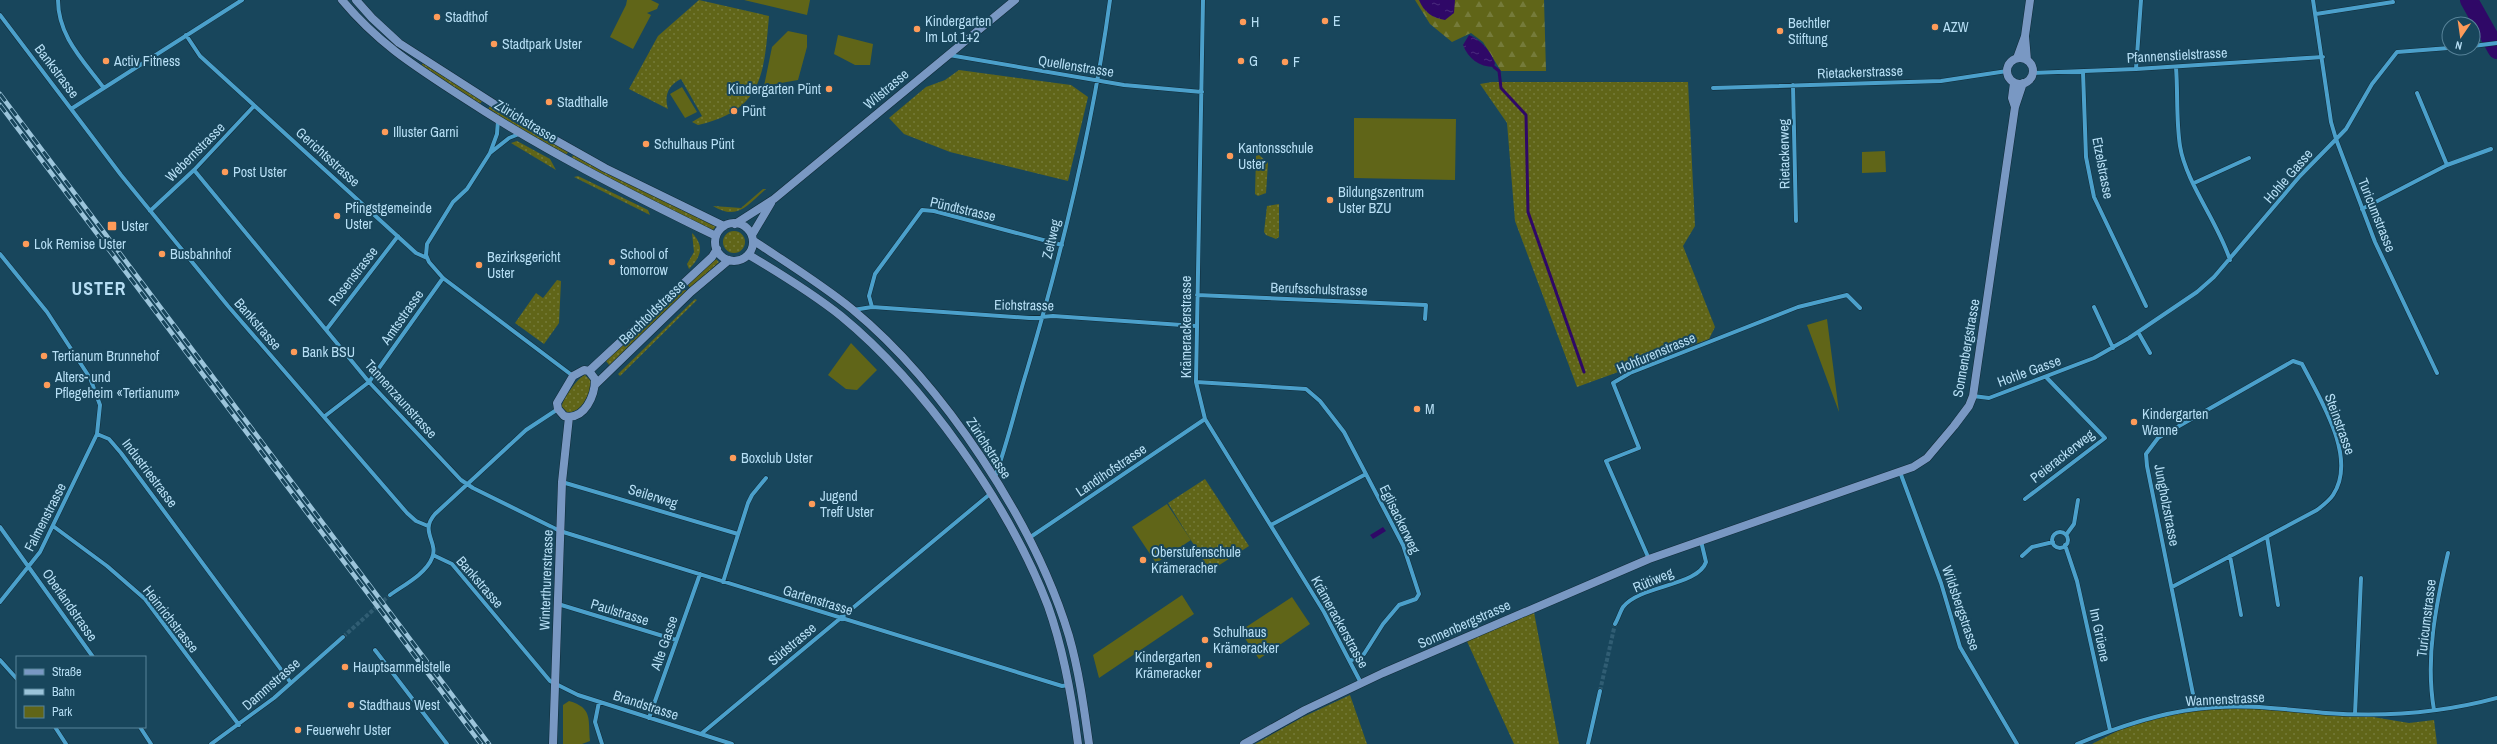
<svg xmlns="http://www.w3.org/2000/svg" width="2497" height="744" viewBox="0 0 2497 744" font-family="'Archivo Narrow',sans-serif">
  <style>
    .grass { fill: url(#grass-dots) }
    .forest { fill: url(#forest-firs) }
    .green { fill: #606518 }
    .water { fill: url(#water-ripples) }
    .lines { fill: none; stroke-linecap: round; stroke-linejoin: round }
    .stream { stroke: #2f0867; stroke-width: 3 }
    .river { stroke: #2f0867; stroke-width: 18 }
    .street-tunnel { stroke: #305d73; stroke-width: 4; stroke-dasharray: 4 2; stroke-linecap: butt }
    .street-casing { stroke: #102b38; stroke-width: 5 }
    .secondary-casing { stroke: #102b38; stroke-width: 9 }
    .street { stroke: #4ba0cb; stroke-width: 4 }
    .secondary { stroke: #7998c3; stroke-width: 8 }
    .rail-casing { stroke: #9bc4da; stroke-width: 4.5 }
    .rail { stroke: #18465c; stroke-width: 3; stroke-dasharray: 9; stroke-linecap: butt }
    .poi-dot { fill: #fe9b59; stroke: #18465c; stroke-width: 1.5 }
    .labels { text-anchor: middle; stroke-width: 4; stroke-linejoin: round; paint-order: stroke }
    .poi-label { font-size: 14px; fill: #b6def4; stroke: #18465c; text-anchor: start }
    .street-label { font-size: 14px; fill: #b6def4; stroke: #18465c }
    .district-label { font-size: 18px; font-weight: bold; letter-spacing: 1px; fill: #b6def4; stroke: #18465c }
  </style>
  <defs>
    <pattern id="grass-dots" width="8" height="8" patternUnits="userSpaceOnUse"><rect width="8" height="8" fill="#606518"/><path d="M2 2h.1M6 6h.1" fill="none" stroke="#757b3a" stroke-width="1.8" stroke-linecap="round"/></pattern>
    <pattern id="forest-firs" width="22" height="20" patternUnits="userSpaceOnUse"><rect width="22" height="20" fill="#606518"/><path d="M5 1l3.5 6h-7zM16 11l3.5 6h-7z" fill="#757b3a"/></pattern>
    <pattern id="water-ripples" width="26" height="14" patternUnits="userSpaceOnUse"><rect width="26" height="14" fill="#2f0867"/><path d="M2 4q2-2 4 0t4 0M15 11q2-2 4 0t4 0" fill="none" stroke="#4b2c7d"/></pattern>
  </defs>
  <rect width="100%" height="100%" fill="#18465c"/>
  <path class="grass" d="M699 0 769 16C764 74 763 110 698 125L692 122 702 116 681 79C668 85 664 96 668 109L629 89 658 36Z
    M423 63 482 101 480 104 421 66Z
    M959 70 1071 85 1088 97 1068 181 950 152 904 134 889 118 926 87 945 80Z
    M1492 82H1688L1695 226 1683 246 1715 327 1709 339 1577 387 1515 221 1507 123 1480 84Z
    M490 106 568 152 565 157 488 109Z
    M517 141 550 159 556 170 511 143Z
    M573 155 716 226 712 231 571 160Z
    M1259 155 1268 163 1266 193 1258 196 1255 194 1256 156Z
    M578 176 648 210 650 215 574 177Z
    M763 189H766C747 205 738 221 713 206L741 208Z
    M1279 204V237L1276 239 1266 235 1264 232 1267 206Z
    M723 242a11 11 0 1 1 22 0a11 11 0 1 1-22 0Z
    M692 233C705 246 701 257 689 269L687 264 694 252Z
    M716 259 719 262 690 288 688 285Z
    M557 280 561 281 559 323 544 344 515 323 536 293 543 298Z
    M684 289 687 291 610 366 606 361Z
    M695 299 697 300 620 376 618 374Z
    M585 375 591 381C591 393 581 414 567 412L562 407C561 401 578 377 585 375Z
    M1205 479 1249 546 1210 571 1168 503Z
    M1533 607 1559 744H1514L1465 637Z
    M1350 695 1367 744H1255L1303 717Z
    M2249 707 2355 714 2409 723 2434 720 2437 744H2092L2133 723 2196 709Z"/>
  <path class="forest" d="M1415 0H1544L1546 71H1501L1483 42 1471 33 1452 42 1430 24Z"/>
  <path class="green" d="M627 0H651L659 4 657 9 647 13 651 15 633 49 610 37 626 5Z
    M744 0H810L807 15Z
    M788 31 807 35V47L798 80 764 86 772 47Z
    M838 35 873 44 870 65H855L834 54Z
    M682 87 697 112 685 118 670 94Z
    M1354 118 1456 119 1455 180 1354 178Z
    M1885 151 1886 172 1862 173V152Z
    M1827 319 1839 412 1807 325Z
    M851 343 877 370 857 390 846 389 828 375Z
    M1167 504 1191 540 1156 563 1132 527Z
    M1182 595 1194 614 1099 678 1093 655Z
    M1292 597 1310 624 1259 659 1240 631Z
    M569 701C593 708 588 719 590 741L582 744H563V705Z"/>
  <path class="water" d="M1419 0H1455L1454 13 1445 20C1432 18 1424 12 1419 0Z
    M1469 35C1481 40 1490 50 1495 63L1494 67C1479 67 1468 58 1463 45Z
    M1383 527 1386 531 1373 539 1370 535Z"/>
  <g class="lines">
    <path class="stream" d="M1494 67 1499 71 1501 88 1526 115 1528 212 1584 372"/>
    <path class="river" d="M2469 0 2497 50"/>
    <path class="street-tunnel" d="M343 637 390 595
      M1600 691 1615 624"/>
    <defs>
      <path id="street" d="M58 0C58 36 83 60 103 87
        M1203 0 1196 382 1205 419 1324 612 1361 683
        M2313 0 2331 122 2336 139 2375 242 2437 373
        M2316 14 2393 2
        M0 15 121 175 228 306 407 513 416 521 428 526
        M186 35 200 56 416 253 427 258
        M2473 46 2497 43
        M949 55 1124 85 1202 92
        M2176 67C2178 93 2176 120 2180 146 2186 183 2218 222 2230 260
        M2136 69 2141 0
        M2083 72 2086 157 2094 197 2146 306
        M2032 73 2136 69 2323 57
        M1793 85 1796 221
        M1713 88 1941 81 2007 71
        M2417 93 2447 165
        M71 109 242 0
        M498 120 497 134 490 153 467 189 453 202 427 244 426 255 429 262 443 278 573 376
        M490 153 509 138 519 134
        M194 170 369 382 461 480 473 488 560 531 1062 686 1069 685
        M2194 183 2249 158
        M2362 209 2447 165 2491 149
        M150 211 194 170 254 106
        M0 254 47 312 90 378 100 405 97 434 109 439 121 453 291 683
        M1197 295 1426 305 1425 319
        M872 307 869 296 875 274 922 210 934 211 1062 245
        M2094 307 2113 348
        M853 310 872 307 1029 318 1053 316 1196 326
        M326 330 398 236
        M2138 332 2150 353
        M1196 382 1306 389 1320 401 1344 432 1403 545 1419 594 1416 599 1399 605 1383 624 1364 654 1350 661
        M1973 396 1989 398 2094 358 2129 338 2197 292 2214 277 2300 176 2346 129 2372 84 2397 52 2449 48
        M325 416 369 382 443 278
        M1900 472 1941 583 1960 647 2017 744
        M995 477C1008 442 1016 405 1027 370 1063 249 1093 125 1110 0
        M562 482 738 534
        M2025 499 2105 438 2046 377
        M1271 525 1366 474
        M53 526 107 566 145 599 239 725
        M0 527 93 657
        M2052 540a8 8 0 1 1 16 0a8 8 0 1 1-16 0Z
        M2066 535 2074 524 2078 500
        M2267 537 2278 605
        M1029 538 1205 419
        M2065 545 2077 581 2110 730
        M433 555 452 564 550 681 578 695 732 744
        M2022 556 2032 547 2053 542
        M2230 556 2241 615
        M1649 559 1606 461 1639 448 1613 383 1630 373 1798 307 1847 295 1860 308
        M723 582 748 503 752 495 766 478
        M2172 587 2317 510C2322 506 2329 501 2333 495 2358 458 2320 399 2302 364L2293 361 2158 438 2146 454 2147 466 2196 709
        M390 595C402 586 426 574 432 558 439 542 419 532 435 514L526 430 558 409
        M0 602 40 552 97 434
        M558 604 676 640
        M1615 624C1618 619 1620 612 1623 607 1640 585 1698 586 1706 562L1701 541
        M375 650 447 744
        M0 660 17 679
        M599 702 595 722 602 744
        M2434 710C2425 658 2436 604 2448 553
        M2355 714 2361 578
        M649 718 700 574
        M55 727 66 744
        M140 727 151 744
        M701 734 990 494
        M211 744 274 698 343 637
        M1588 744 1600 691
        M2077 744C2115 728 2155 714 2196 709 2239 703 2283 709 2326 713 2382 717 2442 713 2497 698"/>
      <path id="secondary" d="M342 0C378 43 413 65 459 95 541 149 628 193 716 236
        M356 0 372 18 399 43 516 118 605 168 724 226
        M2025 36 2027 60
        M2017 58 2025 36 2030 0
        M2007 71a13 13 0 1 1 26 0a13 13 0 1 1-26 0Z
        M2014 83 2012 98 2015 107
        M715 242a19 19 0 1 1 38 0a19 19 0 1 1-38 0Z
        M735 224 774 199 1015 0
        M752 235 771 203
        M754 241C787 263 821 284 852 309 943 384 1035 523 1069 636 1079 671 1084 708 1089 744
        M749 255C781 274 812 293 841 316 924 384 1010 506 1048 606 1064 651 1072 697 1078 744
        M584 370 589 371 595 379C595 395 585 421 564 416L558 409 557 403 573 376Z
        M589 371 712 257 717 249
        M595 385 691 292 729 260
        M553 744 562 482 569 417
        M1244 744 1305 710 1383 673 1649 559 1913 467 1927 458 1954 426 1969 406 1973 396 2015 107 2023 83"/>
    </defs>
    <use href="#street" class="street-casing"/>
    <use href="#secondary" class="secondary-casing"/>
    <use href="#street" class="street"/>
    <use href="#secondary" class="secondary"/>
    <defs>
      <path id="rail" d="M0 94 489 744
        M0 105 481 744"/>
    </defs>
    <use href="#rail" class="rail-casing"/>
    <use href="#rail" class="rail"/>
  </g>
  <g class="poi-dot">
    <circle cx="437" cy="17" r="4"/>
    <circle cx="1325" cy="21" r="4"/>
    <circle cx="1243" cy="22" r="4"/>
    <circle cx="1935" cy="27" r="4"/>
    <circle cx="917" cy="29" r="4"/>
    <circle cx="1780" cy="31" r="4"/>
    <circle cx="494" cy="44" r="4"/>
    <circle cx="106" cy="61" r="4"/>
    <circle cx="1241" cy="61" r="4"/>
    <circle cx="1285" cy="62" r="4"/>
    <circle cx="829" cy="89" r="4"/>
    <circle cx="549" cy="102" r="4"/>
    <circle cx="734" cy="111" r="4"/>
    <circle cx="385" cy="132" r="4"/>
    <circle cx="646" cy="144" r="4"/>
    <circle cx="1230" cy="156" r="4"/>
    <circle cx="225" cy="172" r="4"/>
    <circle cx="1330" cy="200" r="4"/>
    <circle cx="337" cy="216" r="4"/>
    <rect x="107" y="221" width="10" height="10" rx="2"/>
    <circle cx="26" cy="244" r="4"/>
    <circle cx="162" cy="254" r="4"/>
    <circle cx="612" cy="262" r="4"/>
    <circle cx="479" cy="265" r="4"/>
    <circle cx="294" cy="352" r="4"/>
    <circle cx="44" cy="356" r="4"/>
    <circle cx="47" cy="385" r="4"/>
    <circle cx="1417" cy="409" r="4"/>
    <circle cx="2134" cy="422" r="4"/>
    <circle cx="733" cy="458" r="4"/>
    <circle cx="812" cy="504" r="4"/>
    <circle cx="1143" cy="560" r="4"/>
    <circle cx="1205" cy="640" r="4"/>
    <circle cx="1209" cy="665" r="4"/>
    <circle cx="345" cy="667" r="4"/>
    <circle cx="351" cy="705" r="4"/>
    <circle cx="298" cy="730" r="4"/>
  </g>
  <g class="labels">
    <g class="poi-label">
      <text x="445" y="22">Stadthof</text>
      <text x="925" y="26">Kindergarten<tspan x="925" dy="16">Im Lot 1+2</tspan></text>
      <text x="1333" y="26">E</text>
      <text x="1251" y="27">H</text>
      <text x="1788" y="28">Bechtler<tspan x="1788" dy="16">Stiftung</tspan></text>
      <text x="1943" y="32">AZW</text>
      <text x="502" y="49">Stadtpark Uster</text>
      <text x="114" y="66">Activ Fitness</text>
      <text x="1249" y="66">G</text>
      <text x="1293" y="67">F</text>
      <text x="821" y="94" text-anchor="end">Kindergarten Pünt</text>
      <text x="557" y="107">Stadthalle</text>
      <text x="742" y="116">Pünt</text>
      <text x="393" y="137">Illuster Garni</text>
      <text x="654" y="149">Schulhaus Pünt</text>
      <text x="1238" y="153">Kantonsschule<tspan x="1238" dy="16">Uster</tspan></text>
      <text x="233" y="177">Post Uster</text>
      <text x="1338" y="197">Bildungszentrum<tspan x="1338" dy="16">Uster BZU</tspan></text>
      <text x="345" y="213">Pfingstgemeinde<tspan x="345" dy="16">Uster</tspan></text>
      <text x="121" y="231">Uster</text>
      <text x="34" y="249">Lok Remise Uster</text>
      <text x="170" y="259">Busbahnhof</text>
      <text x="620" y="259">School of<tspan x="620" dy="16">tomorrow</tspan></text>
      <text x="487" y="262">Bezirksgericht<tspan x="487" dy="16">Uster</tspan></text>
      <text x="302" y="357">Bank BSU</text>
      <text x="52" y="361">Tertianum Brunnehof</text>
      <text x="55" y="382">Alters- und<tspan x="55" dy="16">Pflegeheim «Tertianum»</tspan></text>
      <text x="1425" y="414">M</text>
      <text x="2142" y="419">Kindergarten<tspan x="2142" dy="16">Wanne</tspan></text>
      <text x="741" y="463">Boxclub Uster</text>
      <text x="820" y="501">Jugend<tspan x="820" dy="16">Treff Uster</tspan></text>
      <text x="1151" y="557">Oberstufenschule<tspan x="1151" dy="16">Krämeracher</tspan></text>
      <text x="1213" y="637">Schulhaus<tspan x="1213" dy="16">Krämeracker</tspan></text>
      <text x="1201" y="662" text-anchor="end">Kindergarten<tspan x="1201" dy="16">Krämeracker</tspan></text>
      <text x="353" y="672">Hauptsammelstelle</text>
      <text x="359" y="710">Stadthaus West</text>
      <text x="306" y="735">Feuerwehr Uster</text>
    </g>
    <g class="street-label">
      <text transform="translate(2177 55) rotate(-3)" y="5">Pfannenstielstrasse</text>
      <text transform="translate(1076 66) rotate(9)" y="5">Quellenstrasse</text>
      <text transform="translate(57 71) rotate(53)" y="5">Bankstrasse</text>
      <text transform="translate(1860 72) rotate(-2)" y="5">Rietackerstrasse</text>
      <text transform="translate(886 89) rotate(-40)" y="5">Wilstrasse</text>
      <text transform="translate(526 121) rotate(31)" y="5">Zürichstrasse</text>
      <text transform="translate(195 152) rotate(-45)" y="5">Webernstrasse</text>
      <text transform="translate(1784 154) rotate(-91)" y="5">Rietackerweg</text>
      <text transform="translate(328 157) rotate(42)" y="5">Gerichtsstrasse</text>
      <text transform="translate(2103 168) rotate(79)" y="5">Etzelstrasse</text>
      <text transform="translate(2288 176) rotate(-49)" y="5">Hohle Gasse</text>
      <text transform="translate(963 209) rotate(13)" y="5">Pündtstrasse</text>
      <text transform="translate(2377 215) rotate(68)" y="5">Turicumstrasse</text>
      <text transform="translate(1051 239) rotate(-77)" y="5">Zeltweg</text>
      <text transform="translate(353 276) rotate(-52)" y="5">Rosenstrasse</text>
      <text transform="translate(1319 289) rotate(2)" y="5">Berufsschulstrasse</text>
      <text transform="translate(1024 305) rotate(1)" y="5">Eichstrasse</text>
      <text transform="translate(652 312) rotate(-44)" y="5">Berchtoldstrasse</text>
      <text transform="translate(402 317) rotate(-55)" y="5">Amtsstrasse</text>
      <text transform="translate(258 324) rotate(49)" y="5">Bankstrasse</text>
      <text transform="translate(1186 327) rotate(-90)" y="5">Krämerackerstrasse</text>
      <text transform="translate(1966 348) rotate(-80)" y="5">Sonnenbergstrasse</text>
      <text transform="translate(1656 353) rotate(-23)" y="5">Hohfurenstrasse</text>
      <text transform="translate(2029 371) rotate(-20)" y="5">Hohle Gasse</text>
      <text transform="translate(401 399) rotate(48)" y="5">Tannenzaunstrasse</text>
      <text transform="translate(2340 424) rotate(70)" y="5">Steinstrasse</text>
      <text transform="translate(989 448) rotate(57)" y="5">Zürichstrasse</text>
      <text transform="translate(2062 456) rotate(-38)" y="5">Peierackerweg</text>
      <text transform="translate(1111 470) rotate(-34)" y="5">Landihofstrasse</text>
      <text transform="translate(150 473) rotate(53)" y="5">Industriestrasse</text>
      <text transform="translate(653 496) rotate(17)" y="5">Seilerweg</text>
      <text transform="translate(2167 505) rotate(79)" y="5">Jungholzstrasse</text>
      <text transform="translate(45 517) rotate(-63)" y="5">Falmenstrasse</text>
      <text transform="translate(1400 519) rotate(64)" y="5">Eglisackerweg</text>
      <text transform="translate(546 580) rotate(-88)" y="5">Winterthurerstrasse</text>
      <text transform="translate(1653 580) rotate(-23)" y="5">Rütiweg</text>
      <text transform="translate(480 582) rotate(49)" y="5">Bankstrasse</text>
      <text transform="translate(818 600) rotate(17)" y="5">Gartenstrasse</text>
      <text transform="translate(70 605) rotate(55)" y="5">Oberlandstrasse</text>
      <text transform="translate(1961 608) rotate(71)" y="5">Wildsbergstrasse</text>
      <text transform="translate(620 612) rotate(17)" y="5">Paulstrasse</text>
      <text transform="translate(2426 618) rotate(-83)" y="5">Turicumstrasse</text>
      <text transform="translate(171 619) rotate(52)" y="5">Heinrichstrasse</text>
      <text transform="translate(1340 622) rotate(61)" y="5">Krämerackerstrasse</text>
      <text transform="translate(1464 624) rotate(-24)" y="5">Sonnenbergstrasse</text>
      <text transform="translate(2100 635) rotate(78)" y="5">Im Grüene</text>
      <text transform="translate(664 643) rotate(-71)" y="5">Alte Gasse</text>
      <text transform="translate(792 644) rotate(-40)" y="5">Südstrasse</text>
      <text transform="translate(271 684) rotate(-41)" y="5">Dammstrasse</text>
      <text transform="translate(2225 699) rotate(-3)" y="5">Wannenstrasse</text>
      <text transform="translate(646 705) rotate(18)" y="5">Brandstrasse</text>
    </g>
    <g class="district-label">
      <text x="99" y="295">USTER</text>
    </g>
  </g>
  <rect x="16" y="656" width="130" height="72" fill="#18465c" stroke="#578399"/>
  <rect x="24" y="669" width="20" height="6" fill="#7998c3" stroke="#578399"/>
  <text x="52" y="676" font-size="12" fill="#b6def4">Straße</text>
  <rect x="24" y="689" width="20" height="6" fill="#9bc4da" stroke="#578399"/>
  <text x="52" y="696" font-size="12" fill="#b6def4">Bahn</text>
  <rect x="24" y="706" width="20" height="12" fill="#606518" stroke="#578399"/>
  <text x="52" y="716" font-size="12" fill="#b6def4">Park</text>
  <g transform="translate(2461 36) rotate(193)"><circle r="19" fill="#18465c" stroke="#578399"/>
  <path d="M0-3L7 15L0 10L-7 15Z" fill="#fe9b59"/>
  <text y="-6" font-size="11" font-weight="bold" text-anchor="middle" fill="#b6def4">N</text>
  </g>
</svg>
